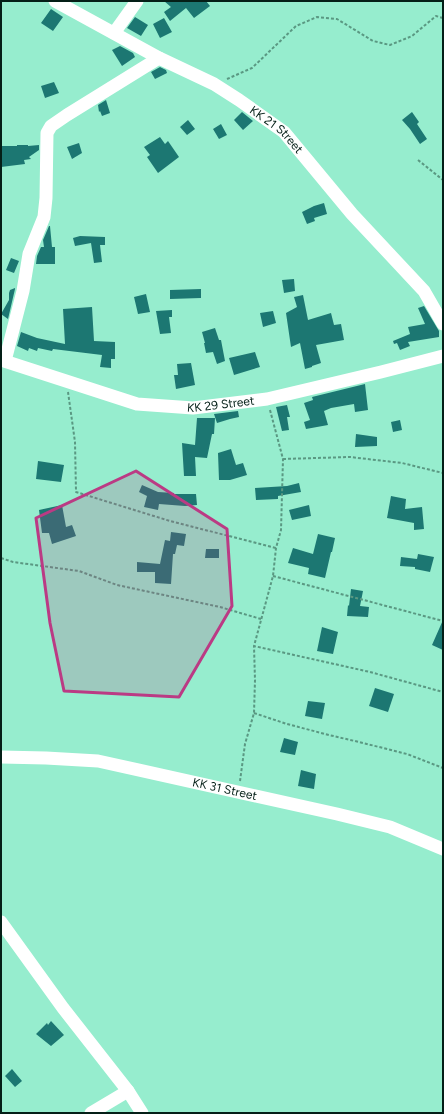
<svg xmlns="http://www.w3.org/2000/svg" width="444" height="1114" viewBox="0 0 444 1114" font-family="Figtree,sans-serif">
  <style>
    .building { fill: #1c7772 }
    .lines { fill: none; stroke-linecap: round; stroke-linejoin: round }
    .path { stroke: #5a9882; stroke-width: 2; stroke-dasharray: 3 2; stroke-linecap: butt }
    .minor { stroke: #fff; stroke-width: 13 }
    .marked { fill: #bb3a84; fill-opacity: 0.2; stroke: #bb3a84; stroke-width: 3; stroke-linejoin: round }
    .labels { text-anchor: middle; stroke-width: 3; stroke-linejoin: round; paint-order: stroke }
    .street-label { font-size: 12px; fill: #041f17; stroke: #eefef7 }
  </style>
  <rect width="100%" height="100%" fill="#96edce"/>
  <path class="building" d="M164 1H206L210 6 194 18 186 8 170 21 164 12 171 7Z
    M51 9 63 17 53 31 41 23Z
    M135 17 148 25 141 36 127 28Z
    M164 18 172 32 160 38 153 24Z
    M120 46 133 53 135 57 122 66 112 50Z
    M160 67 166 70 167 73 155 79 151 72Z
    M54 82 59 93 45 98 41 86Z
    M106 100 110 113 102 116 100 111 99 112 98 105Z
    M242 112 253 121 243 130 234 120Z
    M412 112 419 122 417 124 427 139 420 144 410 129 402 120Z
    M188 120 195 129 187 135 180 127Z
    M221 124 227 135 219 139 213 129Z
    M160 137 165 144 168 141 179 157 158 173 147 157 150 155 144 147Z
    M79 143 82 153 72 159 67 147Z
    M17 145H28V146L39 145V150L29 157 31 159 24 160 25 164 1 167V146H17Z
    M324 203 327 214 314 218 315 221 307 224 302 212 314 206Z
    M49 226H50L52 247H55V264H36L37 256 41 247H44L43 240Z
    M80 236 105 237V245H100L102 262 94 263 91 243 75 246 73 238Z
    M11 258 19 261 14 273 6 270Z
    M294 279 295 291 284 293 282 280Z
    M15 288V289L8 319 1 314 9 300V293L10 290Z
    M201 289V298L170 299V290Z
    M146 294 150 312 138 314 134 297Z
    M303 295 308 320 331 313 334 325 341 324 344 340 316 345 321 363 312 366V367L305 369 300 343 291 347 286 313 297 307 294 297Z
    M424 306 439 331V337L408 342 410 346 400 350 397 343 394 344 393 341 410 334 408 327 425 324 418 308Z
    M92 307 94 341 115 342V359H111V368L100 367 102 355 53 349 52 351 38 348 37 351 29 348 28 351 17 346 21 332 37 338 65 344 63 309Z
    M172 310V317H169L171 333 160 334 156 311Z
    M273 311 276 323 263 327 260 313Z
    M215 328 219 340H221L225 361 217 364 213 352 206 353 204 343H205L202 332Z
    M255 352 260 367 234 375 229 358Z
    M191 363 195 385 176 389 174 375H178L177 364Z
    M365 384 368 410 355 412 354 404 331 408 324 411 328 425 306 429 304 422 310 420 304 403 313 400 312 397Z
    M287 405 290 417H287L289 430 282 431 276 407Z
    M238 411 239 417 230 419 217 423 214 414Z
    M197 418H215L214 434H212L207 458 195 457 196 476H184L182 443 195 445Z
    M400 420 402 430 393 432 391 422Z
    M356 434 377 437V446L355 447Z
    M231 449 236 465 243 463 247 475 230 480H219L218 453Z
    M38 461 64 465 61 482 36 479Z
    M299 483 301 492 278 496V499L256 500 255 488 287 486Z
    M142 485 158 492 174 493V494H196L197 505 185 506 159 504 158 510 144 507 147 496 139 492Z
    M391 496 406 499 405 509 422 507 424 529 414 530V523L387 518Z
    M62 505 66 527 72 525 76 536 52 544 49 533H42L39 510Z
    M309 505 311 516 292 520 289 510Z
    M171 532 186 534 184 546 177 545 175 554H173L171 584 155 583V572H137V562L160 564 165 540 170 541Z
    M318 534 335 538 332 552H331L325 578 308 574 309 568 288 563 293 548 313 554Z
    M206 549H219V558H205Z
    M418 554 434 557 430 572 415 569V567L400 566 401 557 417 559Z
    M351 589 363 591 360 606 369 607 368 617 347 616 348 605 349 606Z
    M443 620V650L432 645Z
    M322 627 338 632 333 654 317 651Z
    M375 688 394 694 388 712 369 706Z
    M308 701 325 703 322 719 305 716Z
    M284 738 298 742 295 755 280 752Z
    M301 770 316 774 314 789 298 786Z
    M51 1021 64 1035 51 1046 36 1034 47 1023 48 1025Z
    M12 1069 22 1081 15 1087 5 1076Z"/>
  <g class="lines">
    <path class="path" d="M227 79 252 68 296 26 317 17 337 19 373 41 390 45 412 36 436 16 443 18
      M418 160 443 180
      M68 392 75 442 76 492 170 521 276 548
      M270 410 283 459 281 530 276 548 273 576 254 646 370 672 443 692
      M283 459 350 457 402 463 443 473
      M1 558 13 562 79 571 117 585 220 607 261 619
      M273 576 443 621
      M254 713 287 724 329 735 359 742 407 754 443 768
      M240 781 245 744 254 713 255 680 254 646"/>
    <g class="minor">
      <path id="s1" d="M55 1 159 58 214 84 239 100 284 132 352 214 424 291 443 324"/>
      <path d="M114 33 137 1"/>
      <path id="s2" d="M1 360 137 404 193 408 267 399 381 372 443 356"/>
      <path d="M5 361 23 291 29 254 44 217 46 198 47 133 51 126 67 115 159 58"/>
      <path id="s3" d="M1 757 46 758 98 761 337 814 390 827 443 849"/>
      <path d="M1 922 63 1008 128 1091 142 1113"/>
      <path d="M91 1113 128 1091"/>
    </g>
  </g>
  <path class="marked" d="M136 471 227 529 232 606 179 697 64 691 50 623 36 518Z"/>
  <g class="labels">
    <g class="street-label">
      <text dy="4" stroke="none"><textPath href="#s1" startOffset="257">KK 21 Street</textPath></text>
      <text dy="4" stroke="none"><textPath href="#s2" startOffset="227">KK 29 Street</textPath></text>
      <text dy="4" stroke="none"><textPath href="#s3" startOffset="227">KK 31 Street</textPath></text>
    </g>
  </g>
  <rect width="444" height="1114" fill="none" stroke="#041f17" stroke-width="4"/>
</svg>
